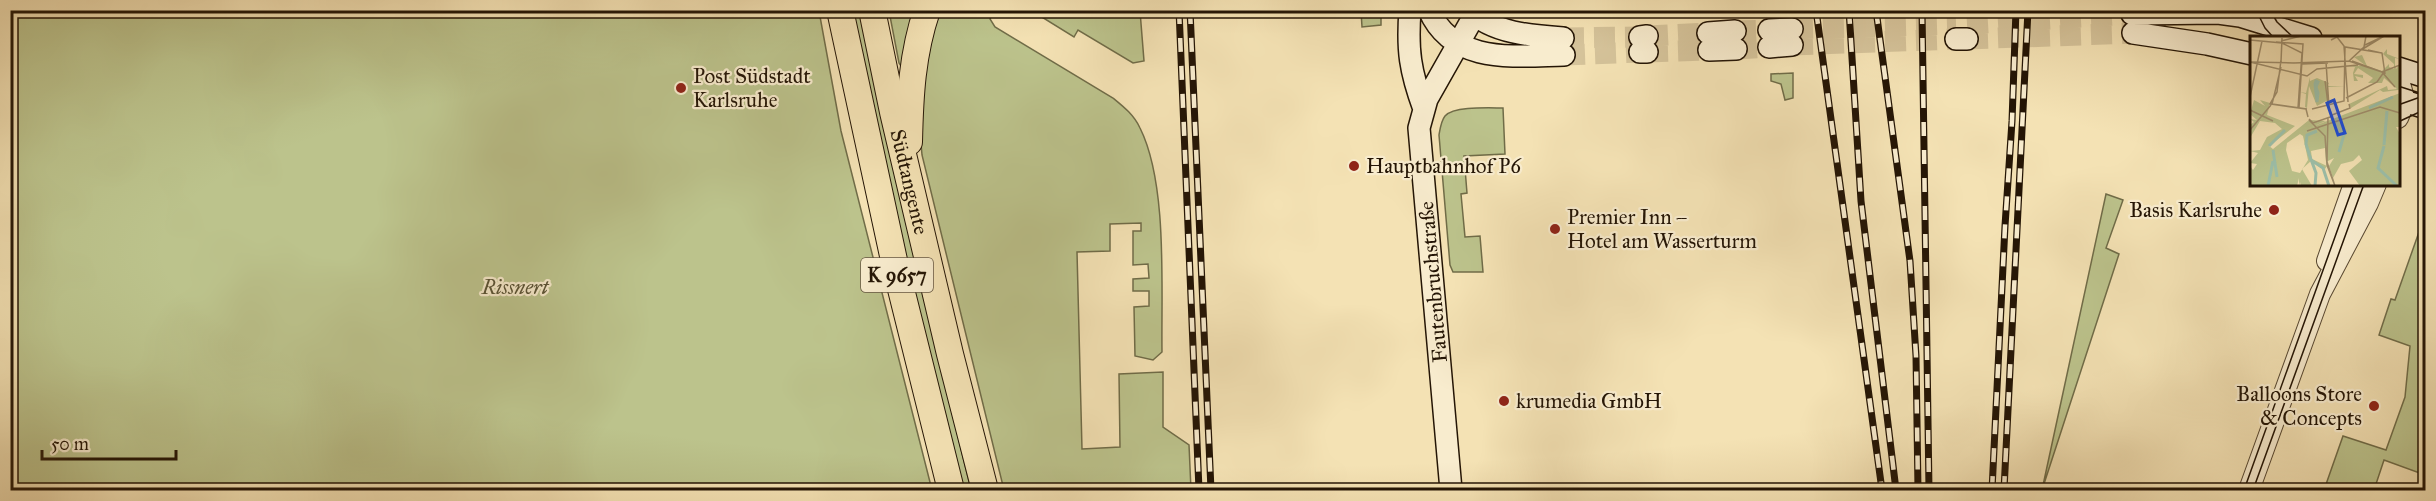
<svg xmlns="http://www.w3.org/2000/svg" width="2436" height="501" viewBox="0 0 2436 501" font-family="'IM FELL Great Primer',serif">
  <style>
    .green { fill: #bcc38c; stroke: #706c48; stroke-width: 1.5 }
    .lines { fill: none; stroke-linecap: round; stroke-linejoin: round }
    .stream { stroke: #6c7b67; stroke-width: 5 }
    .secondary-tunnel { stroke: #d5c39a; stroke-width: 21; stroke-dasharray: 21 10; stroke-linecap: butt }
    .tertiary-casing { stroke: #584831; stroke-width: 22 }
    .secondary-casing { stroke: #241505; stroke-width: 24 }
    .trunk-casing { stroke: #241505; stroke-width: 28 }
    .tertiary { stroke: #f8ecce; stroke-width: 20 }
    .secondary { stroke: #f8ecce; stroke-width: 21 }
    .trunk { stroke: #f4e2b4; stroke-width: 26 }
    .tram { stroke: #241505; stroke-width: 1.5 }
    .rail-casing { stroke: #241505; stroke-width: 7 }
    .rail { stroke: #f8ecce; stroke-width: 4.5; stroke-dasharray: 14; stroke-linecap: butt }
    .poi-dot { fill: #8f2418; stroke: #f8ecce; stroke-width: 2 }
    .labels { text-anchor: middle; stroke-width: 4.5; stroke-linejoin: round; paint-order: stroke }
    .shield { fill: #f8ecce; stroke: #645641; stroke-width: 1.5 }
    .shield-label { font-size: 20px; font-weight: bold; fill: #241505 }
    .poi-label { font-size: 21px; fill: #241505; stroke: #f8ecce; text-anchor: start }
    .street-label { font-size: 21px; fill: #241505; stroke: #f8ecce }
    .park-label { font-size: 21px; font-style: italic; fill: #595234; stroke: #f8ecce }
    .inset-river { fill: none; stroke: #9cbfa9; stroke-width: 3 }
    .inset-road { fill: none; stroke: #a1906e; stroke-width: 1.5 }
    .view { fill: #1d4ed8; fill-opacity: 0.15; stroke: #1d4ed8; stroke-width: 3 }
    .inset-edge { fill: none; stroke: #241505; stroke-width: 3 }
  </style>
  <rect width="100%" height="100%" fill="#f4e2b4"/>
  <filter id="stains"><feTurbulence type="fractalNoise" baseFrequency=".00333" numOctaves="4"/><feColorMatrix values="0 0 0 0 .2 0 0 0 0 .09 0 0 0 0 .02 0 0 0 .5 -.17"/></filter>
  <radialGradient id="worn" r=".72"><stop offset=".6" stop-color="#630" stop-opacity="0"/><stop offset="1" stop-color="#630" stop-opacity=".3"/></radialGradient>
  <path class="green" d="M10 11H819L841 131 932 490H11Z
    M852 11H862L917 267 971 490H962L906 259Z
    M889 11H919L903 69 899 63Z
    M937 11H994L990 19 995 27 1113 98C1124 107 1134 115 1140 128 1168 184 1161 289 1162 352L1153 360 1135 356 1134 307 1149 306V291H1133V279L1149 278 1148 264 1133 265V231H1141V223L1110 224V251L1077 252 1082 449 1120 447 1119 374 1163 372V427L1189 445 1191 490H1004L922 155 918 110Z
    M1032 11H1140L1144 61 1133 63 1078 30 1074 37Z
    M1361 11H1381V25L1362 27Z
    M1793 73V98L1785 100 1781 84 1771 81V74Z
    M1503 108 1505 154 1464 156 1467 193 1461 194 1465 237 1480 236 1483 272H1453L1450 265 1439 135C1440 129 1441 121 1445 116 1454 106 1489 108 1503 108Z
    M2106 194 2123 200 2106 248 2119 254 2042 490Z
    M2425 215V248L2419 267 2426 311 2425 475 2384 460 2374 490H2324L2343 436 2386 450 2405 397 2410 346 2379 335 2391 299 2395 300Z"/>
  <g class="lines">
    <path class="stream" d="M10 485 20 490"/>
    <path class="secondary-tunnel" d="M1967 24 2132 14
      M1792 29 1956 24
      M1735 31 1769 30
      M1647 36 1708 33
      M1563 38 1640 37
      M1967 39 2133 33
      M1792 45 1956 39
      M1736 49 1769 47
      M1647 52 1709 50
      M1564 55 1640 52"/>
    <defs>
      <path id="tertiary" d="M2398 77 2405 101 2398 118
        M2327 261 2354 184
        M2249 490 2320 294 2368 203 2376 184"/>
      <path id="secondary" d="M1410 10C1407 50 1410 71 1424 109
        M1429 10C1453 65 1515 56 1564 55
        M1469 10C1492 33 1532 36 1563 38
        M2132 14 2218 13 2240 16 2311 38
        M1769 30 1792 29
        M1708 33 1735 31
        M2133 33 2207 44 2252 54
        M1640 37 1647 36
        M1956 39H1967
        M1769 47 1792 45
        M1709 50 1736 49
        M1640 52H1647
        M2398 68 2426 77
        M2398 99 2426 108
        M1451 490 1419 128 1427 99 1474 16"/>
      <g id="trunk">
        <path d="M840 10 895 265 951 490"/>
        <path id="s1" d="M872 10 893 112 950 354 985 490"/>
        <path d="M909 142C910 97 912 54 927 10"/>
      </g>
    </defs>
    <use href="#tertiary" class="tertiary-casing"/>
    <use href="#secondary" class="secondary-casing"/>
    <use href="#trunk" class="trunk-casing"/>
    <use href="#tertiary" class="tertiary"/>
    <use href="#secondary" class="secondary"/>
    <use href="#trunk" class="trunk"/>
    <path class="tram" d="M2256 10 2265 28 2274 38
      M2270 10 2277 22 2294 38
      M2398 86 2426 95
      M2398 105 2426 95
      M2398 122 2426 109
      M2244 490 2354 184
      M2253 490 2364 184"/>
    <defs>
      <path id="rail" d="M1179 10 1199 490
        M1190 10 1211 490
        M1816 10 1882 490
        M1849 10 1861 201 1896 490
        M1876 10 1910 261 1916 356 1918 490
        M1922 10 1929 490
        M1992 490 2005 226 2012 121 2016 10
        M2004 490 2028 10"/>
    </defs>
    <use href="#rail" class="rail-casing"/>
    <use href="#rail" class="rail"/>
  </g>
  <g class="poi-dot">
    <circle cx="681" cy="88" r="6"/>
    <circle cx="1354" cy="166" r="6"/>
    <circle cx="2274" cy="210" r="6"/>
    <circle cx="1555" cy="229" r="6"/>
    <circle cx="1504" cy="401" r="6"/>
    <circle cx="2374" cy="406" r="6"/>
  </g>
  <g class="labels">
    <rect class="shield" x="861" y="258" width="72" height="34" rx="4.5"/>
    <g class="shield-label">
      <text x="897" y="282">K 9657</text>
    </g>
    <g class="poi-label">
      <text x="693" y="83">Post Südstadt<tspan x="693" dy="24">Karlsruhe</tspan></text>
      <text x="1366" y="173">Hauptbahnhof P6</text>
      <text x="2262" y="217" text-anchor="end">Basis Karlsruhe</text>
      <text x="1567" y="224">Premier Inn –<tspan x="1567" dy="24">Hotel am Wasserturm</tspan></text>
      <text x="2362" y="401" text-anchor="end">Balloons Store<tspan x="2362" dy="24">&amp; Concepts</tspan></text>
      <text x="1516" y="408">krumedia GmbH</text>
    </g>
    <g class="street-label">
      <text dy="7" stroke="none"><textPath href="#s1" startOffset="176">Südtangente</textPath></text>
      <text transform="translate(1433 282) rotate(-95)" y="7">Fautenbruchstraße</text>
    </g>
    <g class="park-label">
      <text x="515" y="294">Rissnert</text>
    </g>
  </g>
  <g transform="translate(2250 36)">
    <rect width="150" height="150" fill="#f4e2b4"/>
    <path d="M137 13V18L150 23 145 22V29L146 33 150 28V53L148 54 133 56 130 54 101 72 99 68 137 50 138 54 147 53 134 42 132 47H118L123 42 108 32 104 38 113 39V42L105 40 108 45H104L103 37 105 31H97L115 29 104 21 112 19 117 30 132 35 139 28V31L144 33V28L133 18ZM60 41V45L67 42 79 47 77 50H95L78 51V64L67 70 59 50 57 72 55 71 56 58 50 56 56 57ZM150 57V91H146L150 98V150H110L99 135 112 124 109 119 103 125 91 128 83 142 79 130 84 122 76 126 75 112 61 115 62 123 77 130 75 133 61 125 52 133 62 150H51L50 146 49 150V142L47 150H0V130L3 134 7 128 0 127 8 117 0 115 10 114 17 101 32 93 25 87 10 85 0 102V89L4 86 0 83 7 84 0 78 4 64 15 70 10 64 20 67 17 79 45 90 19 110 23 113 59 84 76 85 59 92ZM50 98 53 100 58 124 50 137 42 135 36 114 37 107Z" fill="#bcc38c" fill-rule="evenodd"/>
    <path class="inset-river" d="M66 45 68 46 66 51 68 57 67 66 65 48ZM119 72 143 61M67 95 57 99 56 108 61 124 73 132 79 150M134 109 137 75M19 110 35 94M134 110 128 132 147 150M23 114 27 141M89 116 95 95M59 118 66 137 65 150M18 150 23 125"/>
    <path class="inset-road" d="M0 4 32 7 52 17 50 45M81 4 87 1 94 10 98 66M31 5 51 0M26 6 53 8 49 72M115 9 134 0M111 14 134 0M118 14 132 17 135 38M31 24 27 56 20 68 56 73 58 81M99 25 114 11 116 0M102 25 132 36 150 29M0 26 45 27M0 26 57 40 67 33 108 29M31 26 32 2M76 26 79 71M43 27 99 25 132 36 145 51M52 28 78 27M31 31 22 68 57 73M75 45 78 68M0 61 12 5M96 62 127 46 134 36M48 72 50 43M62 73 94 65 95 11 132 17M0 74 23 85M82 79 100 72 99 68M78 81 77 126 85 150M59 83 63 87 83 80M59 84 75 100 77 129 85 150M0 94 21 69M57 95 130 71 150 77"/>
    <path class="view" d="M84 64 95 97 88 99 77 67Z"/>
    <rect width="150" height="150" class="inset-edge"/>
  </g>
  <rect width="2436" height="501" fill="none" stroke="#f4e2b4" stroke-width="36"/>
  <rect x="12" y="12" width="2412" height="477" fill="none" stroke="#241505" stroke-width="3"/>
  <rect x="18" y="18" width="2400" height="465" fill="none" stroke="#241505" stroke-width="1.5"/>
  <path d="M42 450v9h134v-9" fill="none" stroke="#241505" stroke-width="3"/>
  <text x="51" y="450" font-size="18" fill="#241505" stroke="#f8ecce" stroke-width="4.5" paint-order="stroke">50 m</text>
  <rect width="100%" height="100%" filter="url(#stains)"/>
  <rect width="100%" height="100%" fill="url(#worn)"/>
</svg>
